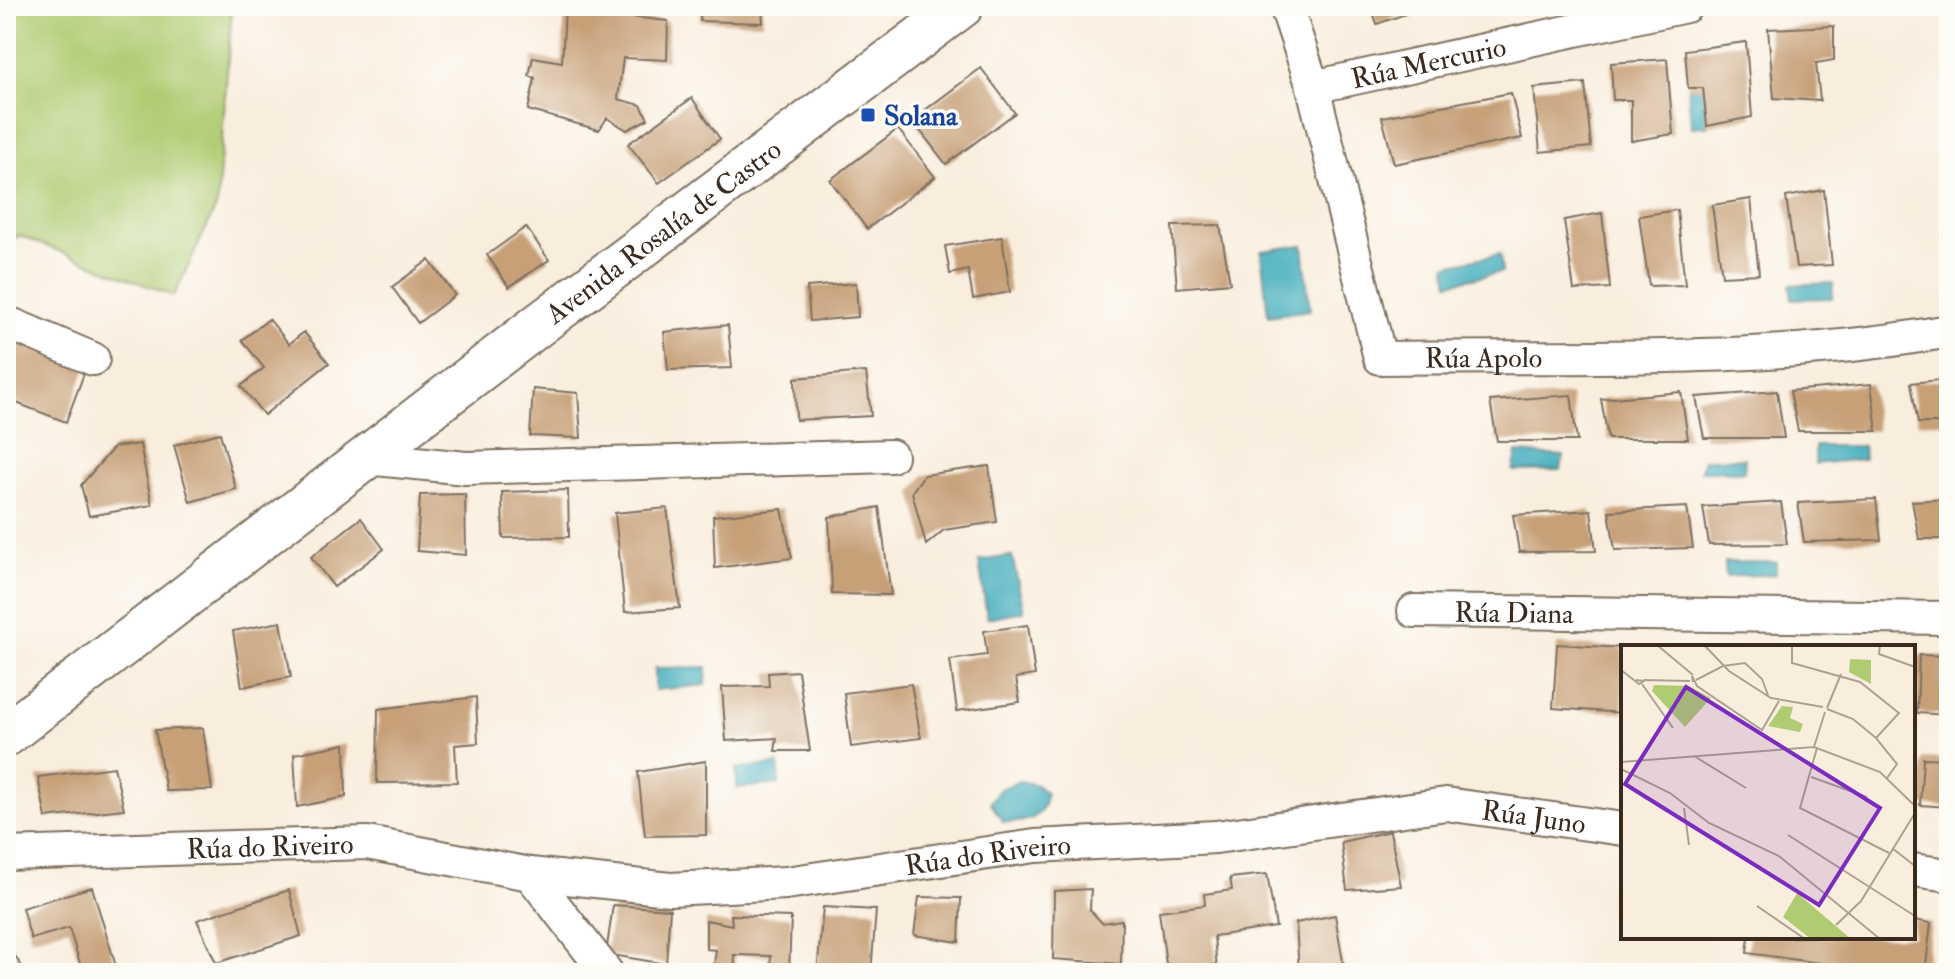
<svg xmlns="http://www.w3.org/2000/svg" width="1955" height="979" viewBox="0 0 1955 979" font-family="'IM FELL Double Pica',serif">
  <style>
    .green { fill: #b0cc73; stroke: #767b48; stroke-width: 2 }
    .water { fill: #3dabbb; stroke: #3c6a6c; stroke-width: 2 }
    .building { fill: #c7a078 }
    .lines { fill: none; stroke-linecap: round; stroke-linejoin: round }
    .minor-casing { stroke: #7e6f61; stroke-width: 36 }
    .tertiary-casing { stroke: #7e6f61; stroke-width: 46 }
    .minor { stroke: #fff; stroke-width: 32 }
    .tertiary { stroke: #fff; stroke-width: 42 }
    .transit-dot { fill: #1a4fb4; stroke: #fdfcf7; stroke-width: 3 }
    .labels { text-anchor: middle; stroke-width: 7; stroke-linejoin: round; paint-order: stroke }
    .street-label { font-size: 28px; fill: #3b2a1e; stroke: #fdfcf7 }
    .transit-label { font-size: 28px; font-weight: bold; fill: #164399; stroke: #fdfcf7; text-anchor: start }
    .inset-road { fill: none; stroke: #ada091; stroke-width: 2 }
    .view { fill: #7b2cbf; fill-opacity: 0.15; stroke: #7b2cbf; stroke-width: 4 }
    .inset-edge { fill: none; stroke: #3b2a1e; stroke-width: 4 }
  </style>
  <rect width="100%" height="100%" fill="#fdfcf7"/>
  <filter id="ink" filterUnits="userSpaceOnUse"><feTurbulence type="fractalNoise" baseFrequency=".0125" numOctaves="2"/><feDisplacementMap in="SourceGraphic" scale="16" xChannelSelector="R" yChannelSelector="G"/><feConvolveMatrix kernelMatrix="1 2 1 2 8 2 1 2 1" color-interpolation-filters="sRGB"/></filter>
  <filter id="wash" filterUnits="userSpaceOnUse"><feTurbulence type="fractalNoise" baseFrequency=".006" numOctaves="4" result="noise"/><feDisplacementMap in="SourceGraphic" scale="32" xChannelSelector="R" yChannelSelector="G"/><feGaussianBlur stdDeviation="1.8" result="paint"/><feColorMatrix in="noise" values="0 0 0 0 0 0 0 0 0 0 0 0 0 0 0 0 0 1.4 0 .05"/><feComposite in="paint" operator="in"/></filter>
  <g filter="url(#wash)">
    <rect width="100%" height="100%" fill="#f9eede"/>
    <path class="green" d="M6 6H232L217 205 174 296 18 235 6 249Z"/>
    <path class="water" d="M1688 88H1703L1707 126 1691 127Z
      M1303 245 1310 310 1268 316 1261 251Z
      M1500 254 1502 272 1449 283 1446 265Z
      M1833 283 1832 298 1792 299 1790 285Z
      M1815 446H1863L1864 459 1815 464Z
      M1517 453 1563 456 1561 470 1513 471Z
      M1745 458 1744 472 1701 471 1704 459Z
      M1012 556 1024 611 987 618 979 561Z
      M1725 562H1776V574L1726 577Z
      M707 667 706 685 655 690V668Z
      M779 764V784L737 788 736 769Z
      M1020 781 1037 785 1046 793C1045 820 1025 823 1003 822L990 802 1000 789Z"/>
    <g id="blocks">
      <path class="building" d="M701 6H762L763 23 700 21Z
        M1371 6H1428L1377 24Z
        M565 10 668 21 667 60 623 58 618 99 641 105 648 119 627 130 607 118 599 130 528 110 535 78 529 76 533 57 562 62Z
        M1834 26V60L1816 63 1820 101 1774 98 1768 29Z
        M1746 42 1752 117 1707 126 1703 88H1688L1685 50Z
        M1667 59 1673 134 1631 141V100H1613L1611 63Z
        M981 68 1015 113 946 164 912 120Z
        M1585 83 1591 147 1540 152 1534 88Z
        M1511 93 1522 138 1394 164 1382 117Z
        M692 98 720 139 659 183 628 144Z
        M898 129 935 177 867 229 830 180Z
        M1824 190 1832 265 1796 267 1786 197Z
        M1751 199 1759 274 1722 276 1712 205Z
        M1677 210 1685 285 1649 286 1639 216Z
        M1602 213 1610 288 1574 290 1564 220Z
        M1220 225 1230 283 1177 288 1172 226Z
        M526 227 549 260 509 287 487 255Z
        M1002 237 1010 292 973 299 968 270 950 274 945 246Z
        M429 260 455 295 418 323 392 287Z
        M856 283 858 317 810 321 807 287Z
        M269 319 289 344 304 332 329 363 264 415 241 386 264 368 242 340Z
        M728 325 732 368 668 370 664 332Z
        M6 338 86 368 66 422 6 399Z
        M866 372 871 416 796 420 795 378Z
        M1949 379V423H1918L1911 383Z
        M1871 384 1877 431H1798L1790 391Z
        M533 389 578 393 581 438 530 436Z
        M1777 391 1784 438H1704L1696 397Z
        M1681 392 1688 439H1608L1601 399Z
        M1571 395 1577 441H1497L1490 401Z
        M220 433 236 489 190 502 174 445Z
        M140 444 152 505 89 516 81 485 114 447Z
        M989 466 997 522 944 530 926 545 912 492 924 475Z
        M568 490 569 537 503 538 502 492Z
        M465 494 466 555 417 551 420 495Z
        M1876 499 1881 540 1804 542 1798 503Z
        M1949 499V539H1919L1912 501Z
        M1781 502 1787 544 1709 545 1703 507Z
        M879 507 891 595 832 594 829 517Z
        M1687 507 1693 548 1615 550 1609 511Z
        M667 508 680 608 625 612 615 513Z
        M782 509 792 558 715 568 713 516Z
        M1591 510 1596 551 1519 552 1513 515Z
        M361 518 384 549 334 587 311 557Z
        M281 622 291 677 242 687 233 631Z
        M1028 625 1035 675 1016 678 1020 702 957 711 950 660 987 655 984 631Z
        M1557 644 1623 648V713L1553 708Z
        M1919 655 1949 656V715L1917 713Z
        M798 671 810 751H775L777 738 726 741 722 687 769 686 768 673Z
        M911 684 921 738 851 747 844 693Z
        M476 697 478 743 455 745 457 782 377 783 378 709Z
        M203 728 212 790 166 791 155 730Z
        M345 744 346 797 297 807 294 754Z
        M1923 758 1949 759V807L1920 805Z
        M706 761V835L645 836 638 772Z
        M114 767 124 809 46 818 38 777Z
        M1390 831 1401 886 1347 890 1341 842Z
        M1267 874 1276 927 1214 936 1217 970 1167 972 1159 911 1205 905 1204 894 1232 890 1230 878Z
        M92 887 118 973H83L69 928 31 939 22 908Z
        M1091 889 1090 910 1102 923 1122 920 1121 964 1053 959 1054 891Z
        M289 890 301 936 216 963 197 920Z
        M919 897 961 898 959 942 914 935Z
        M613 905 670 909 666 964 606 954Z
        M823 907 876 910 871 973H817Z
        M731 915 791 917 789 973H770L771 956 734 955 736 973H713L716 950 706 949V920L732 925Z
        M1335 915 1345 973H1299L1296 923Z
        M1913 920 1931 923 1925 973H1891L1747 953 1749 937H1913Z
        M6 940 25 973H6Z"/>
    </g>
  </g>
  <g filter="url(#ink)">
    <use href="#blocks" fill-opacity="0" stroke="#7e6f61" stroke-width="2"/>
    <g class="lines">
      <defs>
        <g id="minor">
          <path id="s1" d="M1286 6 1313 87 1380 358C1567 355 1764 365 1949 331"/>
          <path id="s2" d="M1313 87 1686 6"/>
          <path d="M6 322 93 359"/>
          <path d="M366 458 466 468 891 456"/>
          <path id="s3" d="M1414 611 1949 618"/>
          <path id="s4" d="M6 854 367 843 530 874 670 889 786 883 1035 846 1216 837 1446 804 1623 829"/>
          <path d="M1913 870 1949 875"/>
          <path d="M530 874 607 973"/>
        </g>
        <g id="tertiary">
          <path id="s5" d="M6 735 541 323 962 6"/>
        </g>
      </defs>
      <use href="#minor" class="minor-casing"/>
      <use href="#tertiary" class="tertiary-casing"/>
      <use href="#minor" class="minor"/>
      <use href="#tertiary" class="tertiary"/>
    </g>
  </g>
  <rect class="transit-dot" x="860" y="107" width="16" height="16" rx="4"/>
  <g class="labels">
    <g class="street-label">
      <text dy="10" stroke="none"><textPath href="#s2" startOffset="118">Rúa Mercurio</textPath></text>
      <text dy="10" stroke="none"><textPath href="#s5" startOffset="828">Avenida Rosalía de Castro</textPath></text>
      <text dy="10" stroke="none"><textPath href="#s1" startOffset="468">Rúa Apolo</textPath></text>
      <text dy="10" stroke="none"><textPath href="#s3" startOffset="100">Rúa Diana</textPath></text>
      <text dy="10" stroke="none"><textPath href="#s4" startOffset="1538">Rúa Juno</textPath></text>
      <text dy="10" stroke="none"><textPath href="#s4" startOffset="264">Rúa do Riveiro</textPath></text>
      <text dy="10" stroke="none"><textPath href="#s4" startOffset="988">Rúa do Riveiro</textPath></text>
    </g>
    <g class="transit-label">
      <text x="884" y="125">Solana</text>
    </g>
  </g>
  <g transform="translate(1621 645)">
    <rect width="294" height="294" fill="#f9eede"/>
    <path d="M229 14 250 15V39L228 27ZM33 40 68 41 90 53 64 82 31 46ZM161 61 172 62 169 73 182 79 179 87 147 81ZM176 248 230 294H190L162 272Z" fill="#b0cc73"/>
    <path class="inset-road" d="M36 0 72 30M83 0 108 26 150 53 202 62M171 0V18L239 37 278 68 255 93M259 0 258 9 294 22M0 25 18 39 23 36 15 35M23 35 69 36M75 35 102 21 124 18 141 34 147 50M72 37 71 31 76 41 141 85 158 56M21 39 52 83M206 63 220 29M206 64 232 74 255 93 276 119 266 133M193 102 204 67M196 103 179 163 268 208M73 111 125 143M0 117 193 102 259 127 294 161M0 124 49 148 88 178 158 211 259 294M190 132 246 152M63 163 68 200M167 190 294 271M271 203 294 221M136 261 184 294M215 280 240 256 294 168"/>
    <path class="view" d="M65 42 259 163 198 260 4 139Z"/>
    <rect width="294" height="294" class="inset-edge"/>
  </g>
  <rect width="1955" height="979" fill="none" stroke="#fdfcf7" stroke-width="32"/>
</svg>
